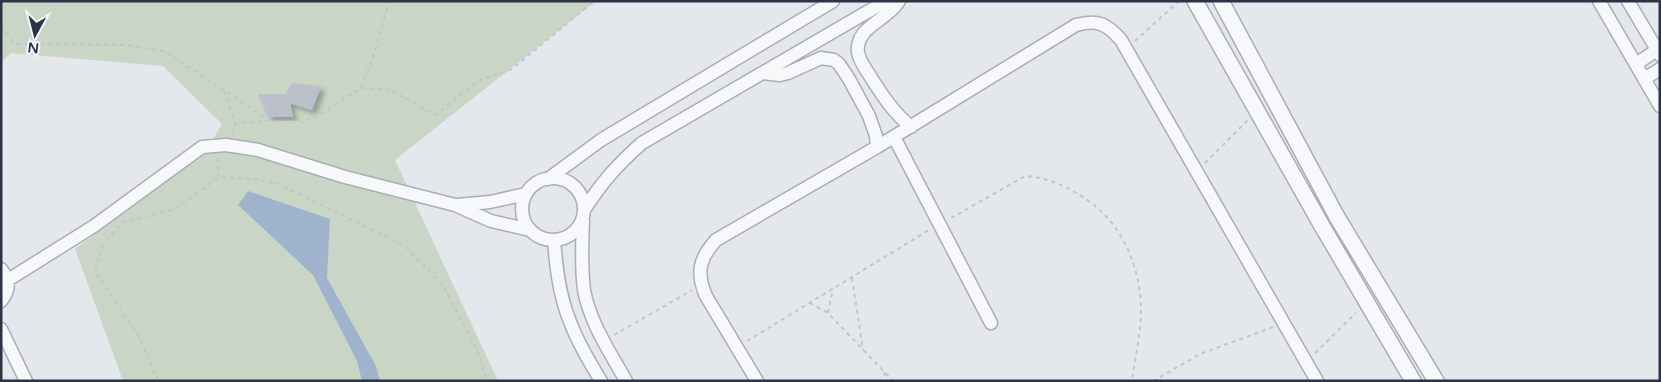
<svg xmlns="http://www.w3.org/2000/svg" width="1661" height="382" viewBox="0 0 1661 382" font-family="'Varela Round',sans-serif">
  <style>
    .green { fill: #c9d6c5 }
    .water { fill: #9fb4cc }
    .building { fill: #bbc0ca; filter: url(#shadow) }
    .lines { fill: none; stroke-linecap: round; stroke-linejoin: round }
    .minor-casing { stroke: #a9aeb7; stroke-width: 15 }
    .tertiary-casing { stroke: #a9aeb7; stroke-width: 18 }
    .path { stroke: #c2c5cb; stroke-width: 2; stroke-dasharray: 4 4; stroke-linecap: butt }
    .minor { stroke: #f7f8fa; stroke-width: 12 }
    .tertiary { stroke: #f7f8fa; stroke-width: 15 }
  </style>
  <defs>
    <filter id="shadow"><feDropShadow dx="4.5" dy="4.5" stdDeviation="2.5" flood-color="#0004"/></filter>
  </defs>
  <rect width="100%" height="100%" fill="#e4e7ec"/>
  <path class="green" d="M1 1H596L395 160 498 381H123L75 249 204 154 222 124 163 66 11 53 1 62Z"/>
  <path class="water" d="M248 191 330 219 327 278 376 366 380 381H362L357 361 313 275 238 205Z"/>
  <path class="building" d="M291 83 321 86 312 110 290 103 293 117H268L258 94H286Z"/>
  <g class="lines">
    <defs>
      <path id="minor" d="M899 1C890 16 873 21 863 34 859 39 857 47 858 52 859 61 866 69 870 76 882 95 893 112 911 127
        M1599 1 1660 106
        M1628 1 1660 55
        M1636 64 1660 48
        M763 73 780 75 788 73 821 58 834 60 839 64 849 79 869 116 876 136 877 147
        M1644 79 1660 69
        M894 137 991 323
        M522 209a31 31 0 1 1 62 0a31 31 0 1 1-62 0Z
        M548 179 601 140 833 1
        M457 205 490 202 526 194
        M584 210C602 182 617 165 642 143L886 1
        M583 221C582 243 581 267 584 290 590 323 610 352 626 381
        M554 240C556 266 559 294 569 319 577 341 589 361 601 381
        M1 269C10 280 10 290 1 301
        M8 280 94 226 202 147 226 145 258 150 345 177 455 205 491 221 530 230
        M1 329 26 381
        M757 381 706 296C696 273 699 259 716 240L877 147 1076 25C1098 19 1107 24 1121 40L1317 381"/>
      <path id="tertiary" d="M1195 1 1322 226 1413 381
        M1221 1 1337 217 1436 381"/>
    </defs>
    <use href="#minor" class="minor-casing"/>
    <use href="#tertiary" class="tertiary-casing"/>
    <path class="path" d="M1 26 15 44 127 45 164 51 271 121 304 122 324 112 361 88 373 58 389 1
      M1135 41 1179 1
      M361 88 391 90 436 115 479 80 512 69 594 1
      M224 91 235 123 269 121
      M232 133 235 124
      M1205 163 1248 120
      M219 177 217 161 219 158
      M951 218 1025 176C1046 177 1066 186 1083 197 1123 223 1142 268 1141 316 1140 337 1135 359 1132 381
      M852 278 863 350
      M810 303 828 313 893 381
      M828 313 833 289
      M614 335 692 290
      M747 341 929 230
      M1315 353 1356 313
      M884 372 886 381
      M158 381 138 334 95 272 102 246 122 222 176 209 219 177 254 179 279 184 405 246 444 287 477 350 487 381
      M1153 381 1200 354 1273 327"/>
    <use href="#minor" class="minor"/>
    <use href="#tertiary" class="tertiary"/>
  </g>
  <rect width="1661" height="382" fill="none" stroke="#2b3445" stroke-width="5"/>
  <g transform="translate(35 35) rotate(187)" stroke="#f4f6f9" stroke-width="4" paint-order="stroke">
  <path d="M0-4L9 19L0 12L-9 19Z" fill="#2b3445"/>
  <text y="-8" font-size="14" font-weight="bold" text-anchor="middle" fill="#2b3445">N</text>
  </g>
</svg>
